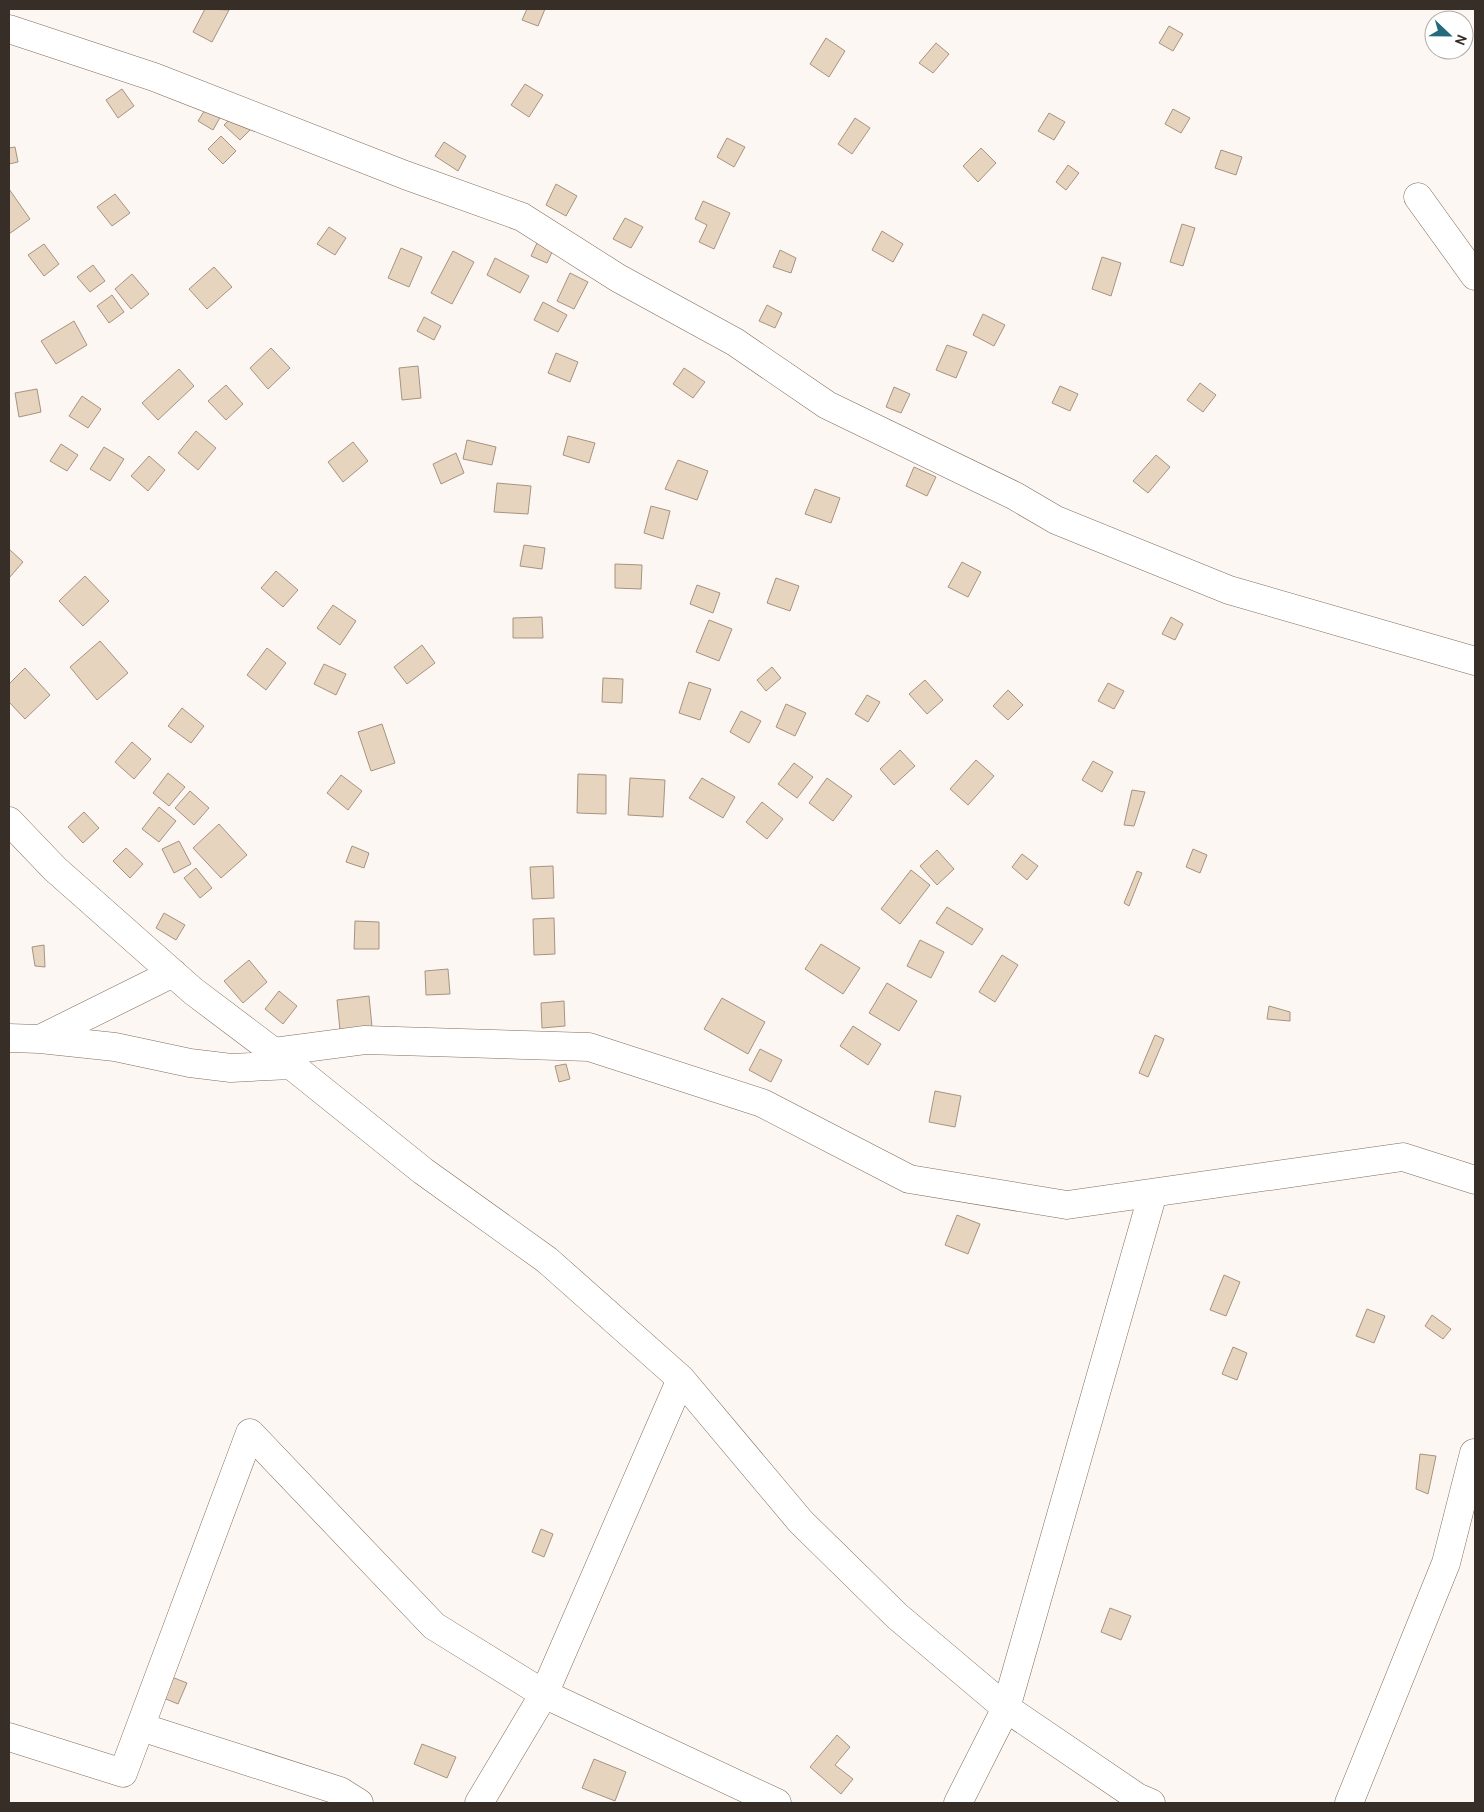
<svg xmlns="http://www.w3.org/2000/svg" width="1484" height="1812" viewBox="0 0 1484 1812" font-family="Cabin,sans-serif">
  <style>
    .building { fill: #e7d4be; stroke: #a69480 }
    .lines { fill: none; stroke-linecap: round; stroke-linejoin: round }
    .minor-casing { stroke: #826d5c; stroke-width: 29 }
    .minor { stroke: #fff; stroke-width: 28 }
  </style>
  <rect width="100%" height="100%" fill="#fcf7f3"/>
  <path class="building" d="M205 9 229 10 212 42 193 32Z
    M527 9H545L538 26 522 20Z
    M1169 26 1183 34 1173 51 1159 43Z
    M826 38 845 51 829 77 810 64Z
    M936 43 949 54 933 73 919 63Z
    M525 84 543 95 529 117 511 105Z
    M122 89 134 106 118 118 106 100Z
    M208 105 222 114 213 130 198 121Z
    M1173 109 1190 118 1181 133 1165 124Z
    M1049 113 1065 122 1054 140 1038 131Z
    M235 114 251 129 240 140 224 125Z
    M855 118 870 128 852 154 838 144Z
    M221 136 236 151 223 164 208 149Z
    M727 138 745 147 734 167 717 157Z
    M444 142 466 156 458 171 435 156Z
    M15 147 18 162 9 164V148Z
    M981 148 996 163 978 182 963 166Z
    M1221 150 1242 157 1236 175 1215 168Z
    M1068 165 1079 173 1066 190 1056 182Z
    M556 184 577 196 566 216 546 205Z
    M9 189 30 219 9 234Z
    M115 194 130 213 112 226 97 207Z
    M703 201 730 213 714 249 699 242 707 225 695 219Z
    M625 218 643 227 631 248 613 239Z
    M1182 224 1195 228 1183 266 1170 262Z
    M329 227 346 238 335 255 317 244Z
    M882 231 903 244 893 262 872 250Z
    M537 243 553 250 547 263 531 256Z
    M44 244 59 264 44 276 28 255Z
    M401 248 422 257 409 287 388 278Z
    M780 250 796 258 791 273 773 267Z
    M453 251 474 262 452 304 431 293Z
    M1102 257 1121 263 1111 296 1092 289Z
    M495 258 529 276 520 293 487 275Z
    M93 265 105 281 90 292 77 277Z
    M214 267 232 287 207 309 189 289Z
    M570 273 588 282 574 309 557 301Z
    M132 274 149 294 131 309 115 289Z
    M112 295 124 312 109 323 97 306Z
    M543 302 567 315 558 332 534 320Z
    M767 305 782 313 775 328 759 321Z
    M983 314 1005 325 994 346 973 335Z
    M424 317 441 326 434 340 417 331Z
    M74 321 87 345 56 364 41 341Z
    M947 345 967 352 956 378 936 370Z
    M271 348 290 368 268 389 250 368Z
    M556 353 578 362 570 382 548 373Z
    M418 366 421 398 402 400 399 368Z
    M684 368 705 382 693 398 673 384Z
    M179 369 194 386 158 420 142 403Z
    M1200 383 1216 395 1203 412 1187 400Z
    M226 385 243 404 226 420 208 401Z
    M1060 386 1078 394 1070 411 1052 403Z
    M894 387 910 394 901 413 886 407Z
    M37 389 41 412 19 417 15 393Z
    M82 396 101 409 88 428 69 416Z
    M196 431 216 448 198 470 178 453Z
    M568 436 595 443 589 463 563 455Z
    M467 440 496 447 492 465 463 459Z
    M353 442 368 461 343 482 328 462Z
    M61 444 78 455 67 471 50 461Z
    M104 447 124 459 110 481 90 469Z
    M456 453 464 473 441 484 433 464Z
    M1156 455 1170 467 1148 493 1133 481Z
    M149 456 165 470 148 491 131 476Z
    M678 460 708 471 697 500 665 489Z
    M914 467 936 477 927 496 906 486Z
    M497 483 531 486 528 514 494 512Z
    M815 489 840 498 831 523 805 514Z
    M651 506 670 511 663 539 644 533Z
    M524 545 545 548 542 569 520 566Z
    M9 549 23 562 9 578Z
    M962 562 981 572 968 597 948 587Z
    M615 564 642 565 641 589 615 588Z
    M276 571 298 590 283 607 261 588Z
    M85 576 109 601 83 626 59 601Z
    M776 578 799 586 790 611 767 603Z
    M697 585 720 593 713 613 690 604Z
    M333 605 356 621 340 645 317 628Z
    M542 617 543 638H513V618Z
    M1171 617 1183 624 1175 640 1162 634Z
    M709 620 732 629 719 661 696 652Z
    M100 641 128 673 97 700 70 667Z
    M422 645 435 663 407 684 394 667Z
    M267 648 286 663 266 690 247 675Z
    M324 664 346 674 336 695 314 684Z
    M772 667 781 678 766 691 757 680Z
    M25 668 50 695 25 719 9 702V684Z
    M603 678 623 679 622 703 602 702Z
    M925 680 943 700 927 714 909 694Z
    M689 682 711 689 700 720 679 713Z
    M1108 683 1124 691 1114 709 1098 701Z
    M1008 690 1023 705 1008 720 993 706Z
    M867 695 880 702 868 722 855 714Z
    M786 704 806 713 795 736 776 727Z
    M182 708 204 726 191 743 168 726Z
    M741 711 761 721 749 743 730 732Z
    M382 724 395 763 371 771 358 732Z
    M132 742 151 759 134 779 115 762Z
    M900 750 915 766 894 785 880 769Z
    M976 760 994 776 968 805 950 789Z
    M1093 761 1113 772 1102 792 1082 780Z
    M794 763 813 777 797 798 778 784Z
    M168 773 185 787 169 806 153 793Z
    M578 774 606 775V814L577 813Z
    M341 775 362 791 348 810 327 793Z
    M630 778 665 780 663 817 628 815Z
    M702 778 735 797 723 818 689 798Z
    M827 778 852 796 833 821 809 803Z
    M1132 790 1145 792 1134 826 1124 825Z
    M190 791 209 808 194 825 175 808Z
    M762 802 783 819 767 839 746 822Z
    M159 807 176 821 159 842 142 829Z
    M84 812 99 828 83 843 68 827Z
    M219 824 247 855 221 878 193 848Z
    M179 841 191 864 174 873 162 849Z
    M352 846 369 853 364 868 346 862Z
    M126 848 143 864 130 878 113 861Z
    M1193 849 1207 855 1200 873 1186 867Z
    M937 850 954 869 937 885 920 866Z
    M1022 854 1038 866 1027 880 1012 867Z
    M553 866 554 898 532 899 530 867Z
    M196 868 212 888 200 898 184 878Z
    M911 870 930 885 900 924 881 909Z
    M1137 871 1142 873 1129 906 1124 903Z
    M947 907 983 929 972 945 936 923Z
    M164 913 185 925 176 940 156 928Z
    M554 918 555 954 534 955 533 919Z
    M355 921 379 922V949H354Z
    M920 940 944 952 931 978 907 966Z
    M821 944 860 968 843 994 805 969Z
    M44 945 45 967 35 966 32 947Z
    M1002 955 1018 965 995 1002 979 992Z
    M249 960 267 982 243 1003 224 981Z
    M448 969 450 994 426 995 425 971Z
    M887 983 917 1001 899 1031 869 1013Z
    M279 991 297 1006 283 1024 265 1009Z
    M369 996 372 1027 340 1030 337 1000Z
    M722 998 765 1022 748 1054 704 1029Z
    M564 1001 565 1026 542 1028 541 1003Z
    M1269 1006 1290 1012V1021L1267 1019Z
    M853 1026 881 1044 868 1065 840 1046Z
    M1155 1035 1164 1039 1148 1077 1139 1073Z
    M760 1049 782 1060 771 1082 749 1070Z
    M566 1064 570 1079 559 1082 555 1066Z
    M935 1091 961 1096 955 1127 929 1122Z
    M957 1215 980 1224 968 1254 945 1245Z
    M1224 1275 1240 1282 1226 1316 1210 1310Z
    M1367 1309 1385 1316 1374 1343 1356 1336Z
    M1432 1315 1451 1329 1443 1339 1425 1326Z
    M1233 1347 1247 1353 1237 1380 1222 1374Z
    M1420 1454 1436 1456 1428 1494 1416 1489Z
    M541 1529 553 1534 544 1557 532 1552Z
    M1110 1608 1131 1616 1121 1640 1101 1632Z
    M169 1676 187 1683 178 1704 161 1697Z
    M837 1735 850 1747 835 1765 853 1779 841 1794 810 1767Z
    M422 1744 456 1757 447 1778 414 1764Z
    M594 1759 626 1772 615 1801 582 1788Z"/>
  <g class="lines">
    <defs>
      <path id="minor" d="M9 29 154 77 405 175 522 217 618 278 735 342 827 405 1015 496 1056 520 1229 590 1475 661
        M1418 197 1475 276
        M9 821 55 869 193 991 291 1065 423 1171 547 1260 681 1379 801 1522 897 1616 1006 1708 1137 1797 1151 1803
        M9 1038 40 1039 115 1047 190 1063 231 1068 291 1065
        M40 1039 173 973
        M274 1052 365 1040 589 1047 762 1103 909 1179 1067 1205 1403 1157 1475 1180
        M141 1727 340 1791 359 1803
        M9 1737 123 1773 250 1433 434 1626 544 1694 777 1803
        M479 1803 544 1694 681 1379
        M958 1803 1006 1708 1153 1193
        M1349 1803 1446 1563 1474 1453"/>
    </defs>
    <use href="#minor" class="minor-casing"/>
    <use href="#minor" class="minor"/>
  </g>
  <rect width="1484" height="1812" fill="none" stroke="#372e27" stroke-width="20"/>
  <g transform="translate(1449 35) rotate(112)"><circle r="24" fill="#ffffff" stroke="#afaba9"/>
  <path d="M0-4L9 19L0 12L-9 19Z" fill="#256a7a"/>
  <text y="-8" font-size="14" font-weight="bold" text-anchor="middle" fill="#372e27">N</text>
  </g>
</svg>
